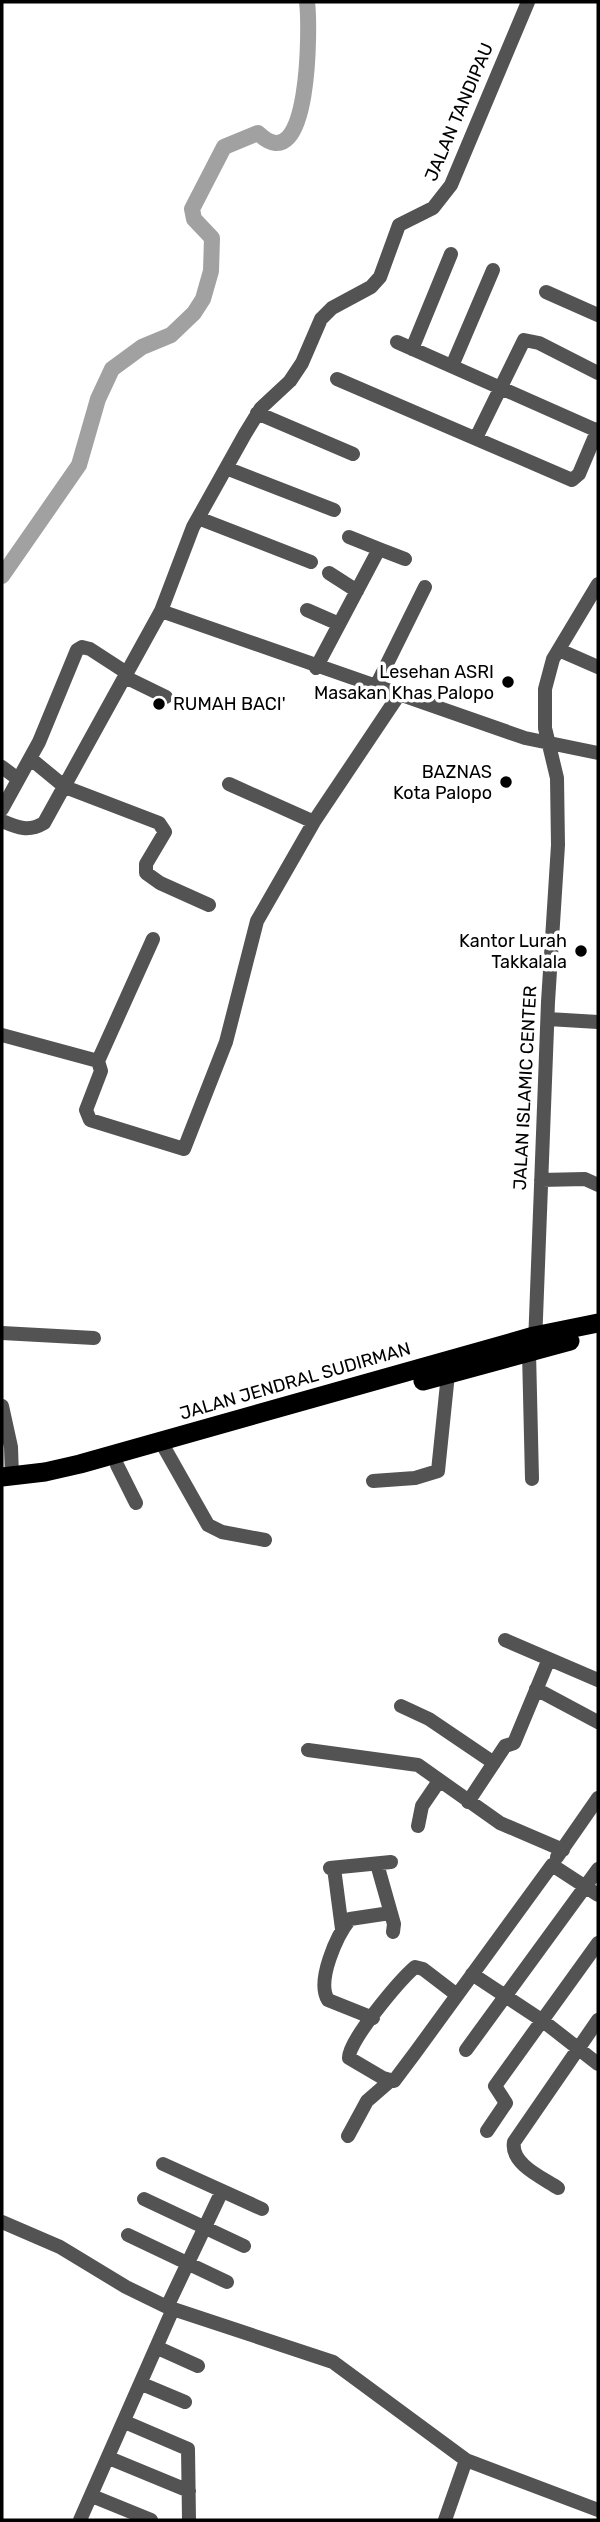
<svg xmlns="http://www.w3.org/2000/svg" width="600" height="2522" viewBox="0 0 600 2522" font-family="Rubik,sans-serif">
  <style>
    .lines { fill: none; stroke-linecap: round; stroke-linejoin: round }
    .river { stroke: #a1a1a1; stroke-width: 16 }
    .minor { stroke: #535353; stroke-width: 14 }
    .highway { stroke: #000; stroke-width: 19 }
    .poi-dot { fill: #000; stroke: #fff; stroke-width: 2.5 }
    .labels { text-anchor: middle; stroke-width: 7; stroke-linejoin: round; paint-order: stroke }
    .street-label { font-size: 18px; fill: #000; stroke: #fff }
    .poi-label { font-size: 18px; fill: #000; stroke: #fff; text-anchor: end }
  </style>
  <rect width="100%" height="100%" fill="#fff"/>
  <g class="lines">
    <path class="river" d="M2 576 79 465 98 399 112 369 142 347 171 335 194 313 203 299 211 271 212 238 194 219 192 209 224 147 258 133C311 184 310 24 307 2"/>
    <path class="minor" d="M546 292 598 315
      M397 342 598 431
      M412 349 451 254
      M452 366 493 270
      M337 379 572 480 579 474 598 429
      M257 413 353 454
      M476 438 524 340 539 343 598 373
      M226 468 334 510
      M198 518 311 562
      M349 537 379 549
      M329 573 357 591
      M307 610 339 624
      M161 611 525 738 598 753
      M559 650 598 667
      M316 668 379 549 405 559
      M125 677 166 697
      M375 688 425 587
      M31 759 65 787 159 823 165 832 146 864V873L160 883 209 905
      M2 767 18 779
      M229 784 314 822
      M2 809 39 742 77 650 82 647 90 649 127 673
      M2 821C18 828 29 832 44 823L161 611 193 527 245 434 261 408 290 381 302 363 321 319 332 308 371 287 380 277 399 225 433 208 451 185 528 2
      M548 1019 598 1022
      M2 1035 98 1061 101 1071 86 1110 90 1120 184 1149 226 1042 257 921 315 820 398 696
      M98 1061 153 939
      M541 1180 585 1179 598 1185
      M2 1333 94 1338
      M535 1344 548 1002 558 845 557 778 545 728V689L553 659 598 584
      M529 1352 532 1479
      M2 1406 11 1447 12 1476
      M165 1449 208 1525 222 1532 265 1540
      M117 1465 136 1503
      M373 1481 415 1478 438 1471 448 1374
      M505 1640 598 1680
      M536 1689 598 1722
      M401 1706 429 1719 494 1763
      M308 1750 418 1765 500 1823 563 1850
      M468 1802 505 1746 514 1743 549 1659
      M418 1826 422 1806 439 1781
      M557 1857 598 1798
      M377 1864 394 1924 393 1932
      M330 1868 391 1862
      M334 1868 342 1929
      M472 1974 543 2021 598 2064
      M457 1995 423 1969 415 1967C400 1980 348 2041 349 2058L383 2078 394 2081 415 2053 552 1865 598 1895
      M373 2018 328 2000C316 1981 337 1935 350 1919L390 1913
      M466 2050 598 1869
      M487 2131 506 2103 495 2086 598 1943
      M348 2136 367 2101 390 2081
      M163 2164 262 2209
      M558 2188C543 2178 510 2164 514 2142L598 2020
      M144 2199 244 2246
      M2 2222 60 2247 126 2287 167 2307 333 2362 466 2460 598 2510
      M128 2235 227 2282
      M167 2307 222 2191
      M158 2348 198 2366
      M142 2384 185 2402
      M125 2422 188 2449 189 2520
      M109 2458 189 2491
      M92 2496 151 2520
      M80 2520 173 2309
      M445 2520 466 2460"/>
    <path class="highway" d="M423 1381 570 1341
      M2 1477 45 1472 80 1464 534 1336 598 1323"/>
  </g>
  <g class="poi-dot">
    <circle cx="508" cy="682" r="7"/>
    <circle cx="159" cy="704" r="7"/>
    <circle cx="506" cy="782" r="7"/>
    <circle cx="581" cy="951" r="7"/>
  </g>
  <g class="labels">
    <g class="street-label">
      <text transform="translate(459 112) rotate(-67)" y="6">JALAN TANDIPAU</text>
      <text transform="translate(525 1088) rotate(-87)" y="6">JALAN ISLAMIC CENTER</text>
      <text transform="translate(295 1381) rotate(-16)" y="6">JALAN JENDRAL SUDIRMAN</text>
    </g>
    <g class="poi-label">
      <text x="494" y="678">Lesehan ASRI<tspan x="494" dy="21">Masakan Khas Palopo</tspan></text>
      <text x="173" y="710" text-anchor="start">RUMAH BACI'</text>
      <text x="492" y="778">BAZNAS<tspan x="492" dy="21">Kota Palopo</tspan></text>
      <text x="567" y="947">Kantor Lurah<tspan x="567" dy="21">Takkalala</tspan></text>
    </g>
  </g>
  <rect width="600" height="2522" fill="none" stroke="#000000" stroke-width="7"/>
</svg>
